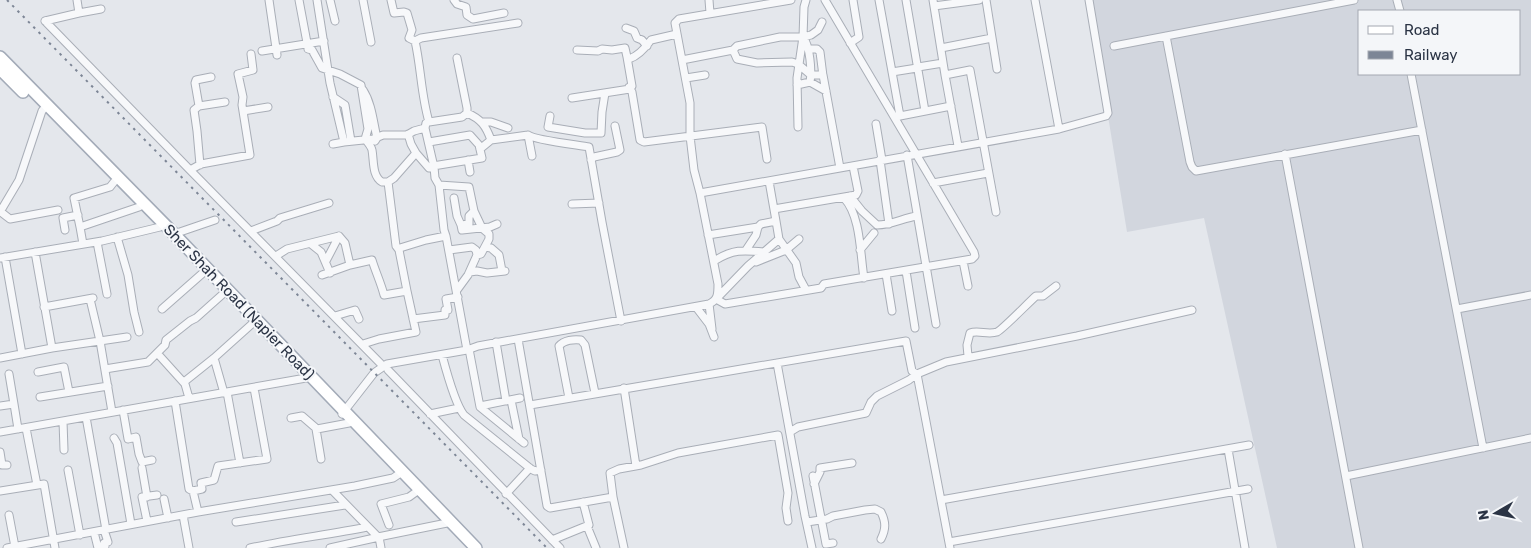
<svg xmlns="http://www.w3.org/2000/svg" width="1531" height="548" viewBox="0 0 1531 548" font-family="Rubik,sans-serif">
  <style>
    .built { fill: #d2d6de; fill-rule: evenodd }
    .lines { fill: none; stroke-linecap: round; stroke-linejoin: round }
    .street-casing { stroke: #a9aeb7; stroke-width: 9 }
    .primary-casing { stroke: #a3abb8; stroke-width: 14 }
    .street { stroke: #f7f8fa; stroke-width: 7 }
    .primary { stroke: #fff; stroke-width: 11 }
    .rail { stroke: #7d8696; stroke-width: 2; stroke-dasharray: 2.5 5; stroke-linecap: butt }
    .labels { text-anchor: middle; stroke-width: 4; stroke-linejoin: round; paint-order: stroke }
    .street-label { font-size: 15px; fill: #2b3445; stroke: #f4f6f9 }
  </style>
  <rect width="100%" height="100%" fill="#e4e7ec"/>
  <path class="built" d="M1089 0H1531V548H1277L1204 218 1127 232ZM1360 11H1520V74H1360Z"/>
  <g class="lines">
    <defs>
      <path id="street" d="M269 0 277 55
        M299 0 308 48
        M317 0 330 83 344 142 333 144
        M330 0 335 21
        M363 0 371 42
        M391 0 394 13 404 12 407 13 412 30 409 38 415 41C421 67 421 95 429 122
        M454 0 457 4 466 7 467 15 473 19 504 13
        M709 0 710 13
        M879 0 900 116 895 118
        M906 0 925 111
        M933 0 945 75 970 70 996 212
        M986 0 997 69
        M1035 0 1059 129
        M1397 0 1400 11
        M934 6 979 0
        M79 13 101 9
        M45 21 190 170 201 164 250 155 242 105 243 97 238 74 253 70 251 54
        M45 21 79 13 77 0
        M626 28 634 31 637 38 642 40 647 46
        M1166 36 1190 162 1192 167 1196 171 1422 130
        M803 37C810 46 812 71 810 82
        M415 41 421 38 518 23
        M850 43 859 37 853 0
        M1114 46 1354 0
        M941 48 992 38
        M308 49 312 50 322 68 340 74 361 85 368 129 365 139C368 143 371 146 372 150 374 161 372 176 382 182H388L396 246 399 250
        M808 49H817L820 52 823 76
        M577 50 598 51 602 49 612 50 625 48 627 57 629 59C638 56 646 47 651 40L677 34
        M733 50 737 59 757 63 792 62 798 64 811 75H823L840 168
        M262 51 324 41
        M627 57 632 86 629 87 632 92 640 140 644 142 762 127 767 159
        M682 60 733 50 737 46 780 37H803L811 35 818 30 822 22
        M918 67 943 63
        M892 72 917 68
        M1411 74 1483 448
        M945 75 958 146
        M686 78 705 75
        M797 85 810 82 826 91
        M363 90C372 104 373 121 377 138L375 141
        M333 97 345 105 351 141
        M572 98 630 89
        M199 106 225 102
        M243 111 268 107
        M467 113C481 119 486 126 491 140
        M550 116 548 127 585 133H601L602 112 605 93
        M900 116 951 106
        M482 122H491L508 128
        M876 124 882 160
        M798 127 797 78 803 37 804 7 806 0
        M528 135 532 156
        M344 142 373 139 383 135H407L414 131 425 128 426 123 429 122 462 117 467 113V108L457 58
        M429 142 470 135 479 145 482 158 433 166
        M480 149 491 140 528 135C534 140 578 145 589 147L602 222 621 321
        M416 153 429 168 434 167 425 128
        M1285 154 1359 548
        M907 155 936 324
        M468 160 470 172
        M591 160 594 157 617 152 620 150 615 126
        M880 160 889 224
        M200 165 197 131 194 110 199 106 195 83 196 80 211 77
        M434 167 435 178 439 185 469 187 474 211 469 216V224L461 225 462 230 490 227 497 224
        M190 170 381 364
        M769 181 776 221
        M388 182 394 178 416 153 411 144 408 134
        M933 183 988 173
        M439 185 444 230 446 236
        M700 193 1059 129 1106 116 1108 113 1089 0
        M850 196 862 211 877 225C892 225 903 218 917 216
        M454 198 457 216 461 225
        M844 198C861 216 860 254 864 278
        M572 204 599 203
        M774 209 856 195 858 191 853 166
        M0 212 19 180 42 111 47 105
        M1 212 10 219 58 210
        M80 227 74 198 110 187 114 182
        M65 230 63 218 78 215
        M251 231 277 221 280 218 329 203
        M174 234 215 220
        M708 235 758 227 761 224 776 221 779 239 796 263 799 277 806 290
        M117 237 128 275 134 312 139 332
        M97 242 107 294
        M83 244 80 227 139 207
        M311 244 321 252 330 273
        M485 247 491 248 499 255 502 271
        M449 250 472 247 476 250 477 255 481 254 489 239V234L482 228 474 211
        M746 250 756 235 758 227
        M860 250 874 233
        M35 252 52 348
        M276 256 287 249 339 236
        M5 257 22 354
        M0 258 102 241 160 227
        M326 261 339 236
        M714 261C733 249 743 250 765 252
        M963 261 968 286
        M756 262 786 250 799 239
        M350 265 372 260C376 273 381 283 384 295L407 291 399 250 400 248 426 240 446 236 467 350
        M906 271 915 328
        M470 272 477 271 487 273 505 271
        M886 274 892 311
        M322 275 350 265 345 243 339 236
        M457 290 468 275 477 255
        M718 297 748 266 779 239
        M90 299 100 341 112 412
        M716 299 725 304 821 288 824 284 972 259 975 256 974 252 825 0
        M709 304 712 329
        M44 307 93 298
        M696 307 709 324 714 337
        M162 309 204 272
        M1457 309 1531 295
        M335 316 355 310 359 319
        M413 319 445 315V310H448L446 299 458 297
        M518 339 547 506 550 508 613 497 610 473 619 469 641 465 678 453 778 435 788 493 786 508 788 521
        M496 342 506 401
        M363 344 379 339 416 332 407 291
        M469 349 480 407 524 443
        M442 355C446 370 455 404 464 415L531 469 535 471 541 470
        M968 356 967 345 970 333C978 330 988 335 997 332 1002 330 1029 302 1036 296H1043L1056 286
        M0 358 52 348 127 337
        M777 363 805 516 812 548
        M105 369 148 362 157 353
        M388 370 560 548
        M38 372 64 367 69 392
        M9 374 14 404
        M184 382 214 358
        M624 388 636 466
        M227 392 240 463
        M224 393 214 358 253 323
        M40 397 108 386
        M189 398 185 384 157 353 165 345 166 340 190 321 196 318 224 293
        M569 398 559 346C564 340 574 339 581 340L585 345 595 393
        M511 400 519 439
        M175 401 189 489 193 491
        M530 405C655 383 781 363 906 341L912 371 917 374 950 548
        M0 406 14 404 18 429
        M480 406 520 398
        M123 410 128 439 136 437 139 454 142 462 152 460
        M342 414 374 373 387 364 467 350 478 346 709 304C718 300 718 294 718 284L700 193 694 170 690 136V103L675 23 679 19 791 0
        M430 414 459 408
        M86 417 106 530
        M291 418 302 416 317 429 349 423
        M63 421 64 450
        M26 428 37 485
        M316 429 321 459
        M0 432 306 378
        M790 432 798 427 866 413 871 402 877 396 909 380 917 374 946 362 1077 336 1192 310
        M114 438 117 443 131 524
        M1228 449 1245 548
        M0 452 2 465H7
        M142 468 147 497
        M68 470 80 535
        M813 476 826 544 833 543
        M1346 476 1531 438
        M814 484 820 472V468L852 463
        M332 490 378 537 447 523
        M0 491 44 484 55 548
        M506 494 530 468
        M613 497 624 548
        M164 499 168 518
        M941 500 1249 445
        M198 512 355 486 393 478 399 474
        M9 515 15 547
        M183 515 189 548
        M147 521 142 497 157 495
        M236 522 345 505
        M807 522 827 519 833 516 865 510 875 509 881 512C886 522 886 529 881 539
        M389 525 381 504 409 497 416 492
        M587 526 596 548
        M94 532 98 548 105 546 104 543 108 542 104 530
        M552 540 589 525 583 502
        M949 542 1248 489
        M7 548 198 512 193 491 202 489 201 483 214 480 218 466 267 459 254 388
        M250 548C289 539 328 535 367 527
        M330 548 379 537 381 548"/>
      <path id="primary" d="M0 57 174 234 476 548
        M0 69 23 92"/>
    </defs>
    <use href="#street" class="street-casing"/>
    <use href="#primary" class="primary-casing"/>
    <use href="#street" class="street"/>
    <use href="#primary" class="primary"/>
    <path class="rail" d="M7 0 547 548"/>
  </g>
  <g class="labels">
    <g class="street-label">
      <text transform="translate(239 302) rotate(46)" y="5">Sher Shah Road (Napier Road)</text>
    </g>
  </g>
  <rect x="1358" y="10" width="162" height="65" fill="#f4f6f9" stroke="#a4a8b1"/>
  <rect x="1368" y="26" width="25" height="8" fill="#ffffff" stroke="#a4a8b1"/>
  <text x="1404" y="35" font-size="15" fill="#2b3445">Road</text>
  <rect x="1368" y="51" width="25" height="8" fill="#7d8696" stroke="#a4a8b1"/>
  <text x="1404" y="60" font-size="15" fill="#2b3445">Railway</text>
  <g transform="translate(1496 513) rotate(261)" stroke="#f4f6f9" stroke-width="4" paint-order="stroke">
  <path d="M0-4L9 19L0 12L-9 19Z" fill="#2b3445"/>
  <text y="-8" font-size="14" font-weight="bold" text-anchor="middle" fill="#2b3445">N</text>
  </g>
</svg>
